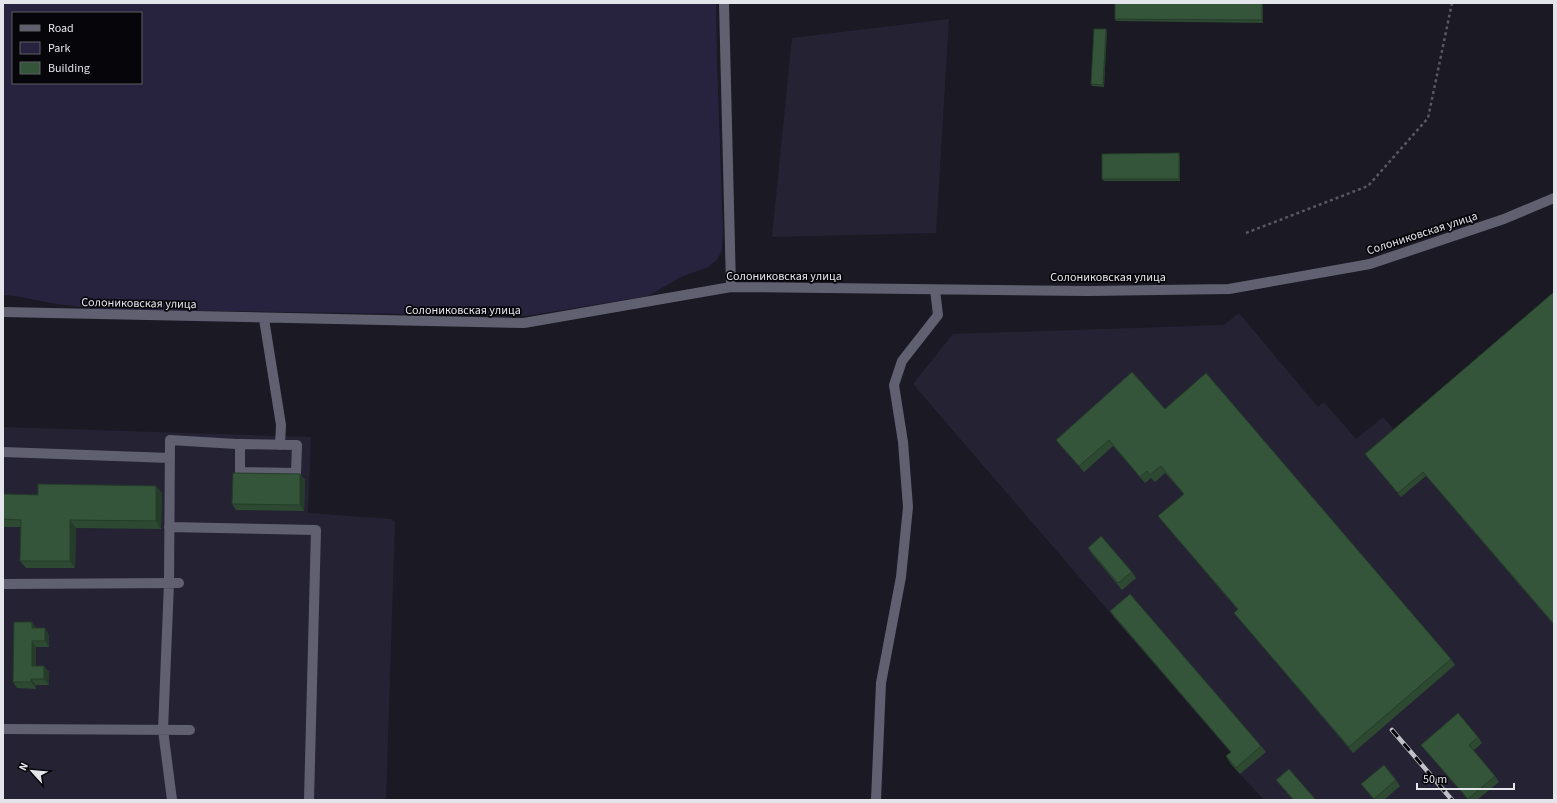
<svg xmlns="http://www.w3.org/2000/svg" width="1557" height="803" viewBox="0 0 1557 803" font-family="'Source Sans 3',sans-serif">
  <style>
    .built { fill: #252333 }
    .green { fill: #27233e; fill-rule: evenodd }
    .lines { fill: none; stroke-linecap: round; stroke-linejoin: round }
    .path { stroke: #595761; stroke-width: 2.5; stroke-dasharray: 3 3; stroke-linecap: butt }
    .minor { stroke: #616071; stroke-width: 10 }
    .rail-casing { stroke: #c0c0c8; stroke-width: 4.5 }
    .rail { stroke: #060509; stroke-width: 3; stroke-dasharray: 9; stroke-linecap: butt }
    .wall { fill: #2d4932 }
    .shaded-wall { fill: #243c29 }
    .building { fill: #34553a; stroke: #243c29 }
    .labels { text-anchor: middle; stroke-width: 3.5; stroke-linejoin: round; paint-order: stroke }
    .street-label { font-size: 12px; fill: #e4e4eb; stroke: #060509 }
  </style>
  <rect width="100%" height="100%" fill="#1b1924"/>
  <path class="built" d="M949 19 936 233 772 237 792 38Z
    M1554 298V800H1264L1230 763 1235 758 913 384 953 334 1224 325 1239 313 1318 407 1324 402 1356 439 1383 417 1397 433Z
    M3 427 311 437 308 513 391 519 395 522 386 800H3Z"/>
  <path class="green" d="M3 3H716L717 62 723 232 722 250 717 260 708 267 681 277 648 296 526 316 97 309 56 304 16 296 3 295ZM13 13H141V83H13Z"/>
  <g class="lines">
    <path class="path" d="M1246 233 1368 186 1428 118 1452 3"/>
    <path class="minor" d="M724 3 731 287
      M3 312 524 323 731 287 1088 291 1229 289 1370 264 1504 219 1554 198
      M264 319 281 425 280 445
      M3 452 170 458
      M169 527 316 530 309 800
      M3 584 179 583
      M3 729 190 730
      M172 800 163 730 169 583 170 440 236 444H240L297 445 296 473 240 472V444
      M876 800 881 683 901 577 908 507 903 442 894 385 902 361 938 315 935 290"/>
    <defs>
      <path id="rail" d="M1392 730 1452 800"/>
    </defs>
    <use href="#rail" class="rail-casing"/>
    <use href="#rail" class="rail"/>
  </g>
  <path class="wall" d="M1263 3V23L1116 21 1115 19Z
    M1106 29 1107 32 1104 87 1092 86 1091 84Z
    M1180 156V181H1104L1102 179Z
    M1554 292V625L1426 476 1401 497 1365 454Z
    M1165 409 1451 659 1455 665 1353 753 1239 619 1234 613 1238 610 1163 522 1158 516 1184 494 1165 473 1155 482 1151 478 1145 483 1113 446 1084 472 1061 446 1056 440Z
    M300 474 305 480 304 511 236 510 232 504Z
    M156 486 162 493 161 529 76 528 75 568H26L20 561 21 527H3V494L38 495Z
    M1088 548 1132 572 1136 578 1122 590 1092 554Z
    M1110 611 1261 746 1266 752 1240 774 1230 763 1226 756 1231 752 1114 617Z
    M36 628 49 635V647H36V666H44L49 672V685H36V689L17 688 13 682Z
    M1478 737 1482 743 1473 751 1495 776 1499 782 1477 800H1468L1426 751 1421 745Z
    M1276 780 1316 800H1293Z
    M1396 780 1400 786 1384 800H1374L1361 784Z"/>
  <path class="shaded-wall" d="M1262 3H1263V23L1262 20Z
    M1106 29 1107 32 1104 87 1103 85Z
    M1179 153 1180 156V181L1179 179Z
    M300 474 305 480 304 511 300 505Z
    M156 486 162 493 161 529 156 521Z
    M70 520 76 528 75 568 70 561Z
    M32 622 36 628H32Z
    M45 628 49 635V647L45 641Z
    M32 641 36 647V672L32 666Z
    M44 666 49 672V685L44 679Z
    M31 679 36 685V689L31 682Z"/>
  <path class="building" d="M1115 3H1262V20L1115 19Z
    M1094 29H1106L1103 85 1091 84Z
    M1179 153V179H1102V154Z
    M1554 292V624L1423 472 1398 493 1365 454Z
    M1132 372 1165 409 1206 373 1451 659 1349 747 1234 613 1238 609 1158 516 1184 494 1161 466 1150 475 1147 471 1140 477 1109 440 1079 466 1056 440Z
    M233 473 300 474V505L232 504Z
    M38 484 156 486V521L70 520V561H20L21 520 3 519V494L38 495Z
    M1101 536 1132 572 1118 583 1088 548Z
    M1130 594 1261 746 1236 768 1226 756 1231 752 1110 611Z
    M14 622H32V628H45V641H32V666H44V679H31V682H13Z
    M1458 713 1478 737 1469 745 1495 776 1468 799 1421 745Z
    M1384 765 1396 780 1374 799 1361 784Z
    M1289 769 1316 800H1294L1276 780Z"/>
  <g class="labels">
    <g class="street-label">
      <text transform="translate(1422 233) rotate(-18)" y="4">Солониковская улица</text>
      <text x="784" y="280">Солониковская улица</text>
      <text x="1108" y="281">Солониковская улица</text>
      <text transform="translate(139 303) rotate(1)" y="4">Солониковская улица</text>
      <text x="463" y="314">Солониковская улица</text>
    </g>
  </g>
  <rect width="1557" height="803" fill="none" stroke="#e4e4eb" stroke-width="8"/>
  <rect x="12" y="12" width="130" height="72" fill="#060509" stroke="#5f5e63"/>
  <rect x="20" y="25" width="20" height="6" fill="#616071" stroke="#5f5e63"/>
  <text x="48" y="32" font-size="12" fill="#e4e4eb">Road</text>
  <rect x="20" y="42" width="20" height="12" fill="#27233e" stroke="#5f5e63"/>
  <text x="48" y="52" font-size="12" fill="#e4e4eb">Park</text>
  <rect x="20" y="62" width="20" height="12" fill="#34553a" stroke="#5f5e63"/>
  <text x="48" y="72" font-size="12" fill="#e4e4eb">Building</text>
  <g transform="translate(32 771) rotate(297)" stroke="#060509" stroke-width="3" paint-order="stroke">
  <path d="M0-3L7 15L0 10L-7 15Z" fill="#e4e4eb"/>
  <text y="-6" font-size="11" font-weight="bold" text-anchor="middle" fill="#e4e4eb">N</text>
  </g>
  <path d="M1417 783v6h97v-6" fill="none" stroke="#e4e4eb" stroke-width="2"/>
  <text x="1423" y="783" font-size="12" fill="#e4e4eb" stroke="#060509" stroke-width="3" paint-order="stroke">50 m</text>
</svg>
